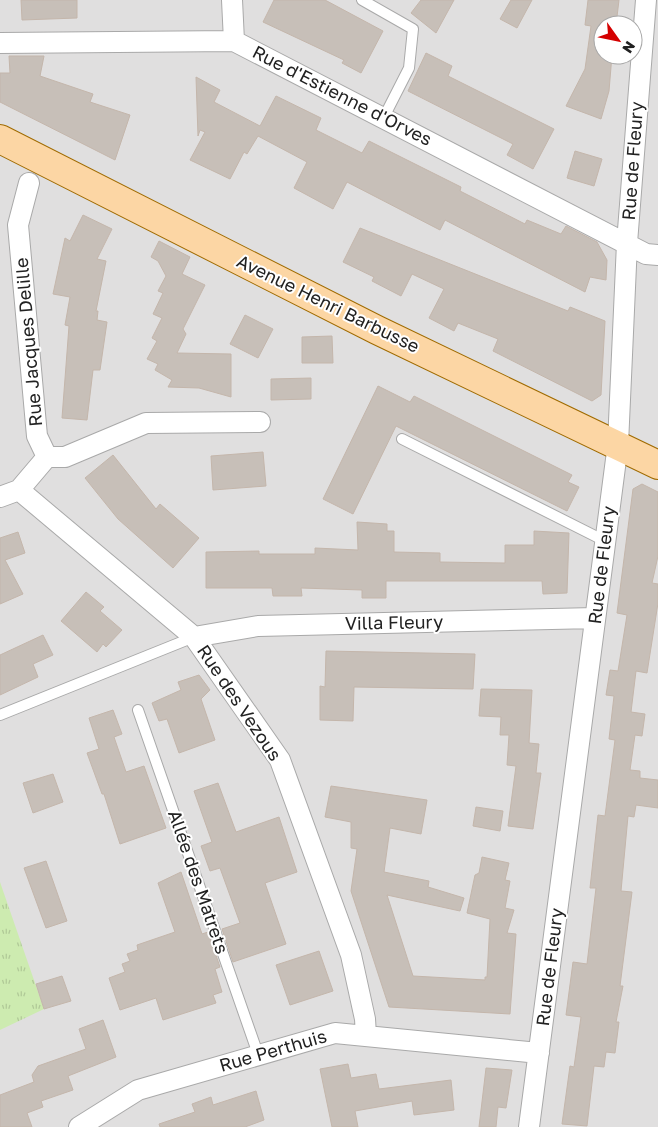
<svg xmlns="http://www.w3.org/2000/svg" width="658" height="1127" viewBox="0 0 658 1127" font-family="'Golos Text',sans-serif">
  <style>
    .residential { fill: #e0dfdf; fill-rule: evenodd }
    .grass { fill: url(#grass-tufts) }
    .building { fill: #c7bfb8; stroke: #c4b6ab }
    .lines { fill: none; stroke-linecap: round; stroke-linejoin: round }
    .lane-casing { stroke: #a9a9a9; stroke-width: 12 }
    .street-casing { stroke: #a9a9a9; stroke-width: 22 }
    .primary-casing { stroke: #a06b00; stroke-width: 30 }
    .lane { stroke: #fff; stroke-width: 10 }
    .street { stroke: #fff; stroke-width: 20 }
    .primary { stroke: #fcd6a4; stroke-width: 28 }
    .labels { text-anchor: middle; stroke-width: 4; stroke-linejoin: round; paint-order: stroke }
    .street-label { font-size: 18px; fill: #222; stroke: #fff }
  </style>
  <defs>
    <pattern id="grass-tufts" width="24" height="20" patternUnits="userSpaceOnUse" patternTransform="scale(1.25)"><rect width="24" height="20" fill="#cdebb0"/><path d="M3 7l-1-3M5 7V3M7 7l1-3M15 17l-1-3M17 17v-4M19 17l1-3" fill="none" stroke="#b0c997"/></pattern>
  </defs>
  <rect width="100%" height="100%" fill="#f2efe9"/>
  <path class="residential" d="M0 0H658V1127H0ZM603 25H633V55H603Z"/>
  <path class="grass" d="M0 882 44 1009 0 1030Z"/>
  <path class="building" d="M21 0H77V18L22 20Z
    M274 0H325L383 31 361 73 342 63 344 60 263 22Z
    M421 0H454L436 33 411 13Z
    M511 0H532L517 28 500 19Z
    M588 0H619L616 25H603V55H612L609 91 601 119 566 106 585 69 591 26 585 25Z
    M426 53 452 66 448 76 554 129 533 169 507 155 513 144 408 91Z
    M9 56H44L40 76 93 94 90 102 130 115 115 160 0 102V73H10Z
    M196 77 220 90 214 102 260 126 276 96 321 118 316 130 362 153 369 141 461 187 460 191 525 224 527 220 561 234 566 226 597 242 607 260 606 280 590 277 585 292 445 220 440 230 347 182 333 209 294 188 307 162 258 136 247 154 244 152 230 179 190 160 205 132 200 130 198 136Z
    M575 151 602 159 594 186 567 178Z
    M83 215 112 229 97 259 106 261 96 311H98L97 320 107 322 100 370H93L87 420 62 418 69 326 65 325 70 297 53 294 65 238 70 241Z
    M360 228 568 311 570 307 605 321 601 395 592 401 493 351 498 339 458 323 454 331 429 318 444 289 412 274 401 296 372 281 374 277 343 262Z
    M159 241 190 257 182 274 205 285 183 329 186 334 177 353 231 354V397L199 388 168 387 172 380 155 370 158 364 147 359 157 341 152 338 162 318 153 314 163 293 158 291 166 276 158 261 151 257Z
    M245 315 273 329 258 358 230 344Z
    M332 336 333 363H302V337Z
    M311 378V399L271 400V379Z
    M378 386 410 402 414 396 572 475 568 482 579 487 567 511 396 426 353 514 323 499Z
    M263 452 266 486 213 490 211 456Z
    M113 455 156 509 160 504 199 538 173 568 118 519 85 478Z
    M642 484 658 492V556L652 583 658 584V603L647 673 636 671 631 712 645 714 642 736 635 735 630 770 640 771V778L658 780V808L636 805 634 817 628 816 621 891 632 892 620 986H623L616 1022H619L615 1053 606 1052 604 1067 594 1066 587 1126 562 1124 570 1066 574 1067 581 1017 566 1015 573 962 587 964 596 888H590L598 815 605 816 615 740 609 739 614 696 606 695 610 670 618 671 627 615 617 613 633 489Z
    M357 522 387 524V531H394V552L440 553V562L505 563V545H534V531L569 533 567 593 543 594 542 581H386V598H362V590L301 588 302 596H273L272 588H206V552L259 551V554H315V548L358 550Z
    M18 532 25 553 5 560 23 594 0 604V538Z
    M86 592 104 607 100 611 122 630 106 647 103 644 97 652 61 621Z
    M43 635 53 655 33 664 38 677 0 695V655Z
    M326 651 475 654 473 689 354 687 353 721 320 720V686L325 687Z
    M199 675 210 690 201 699 215 740 179 753 167 719 159 721 152 703 181 690 178 682Z
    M481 689 532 690 529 743 539 744 536 773H541L533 829 508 826 516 766 507 765 509 735H500L501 717 479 716Z
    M113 710 122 734 114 737 126 772 144 766 166 828 120 844 104 794H102L87 753 99 749 89 718Z
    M53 774 63 802 33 813 23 783Z
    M218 783 236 832 279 817 297 872 265 883 286 944 233 962 222 929 240 923 220 868 210 871 201 846 212 842 194 791Z
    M331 786 427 800 421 834 390 828 384 872 429 881 428 887 464 898 460 911 387 895 413 976 485 980V977H487L490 919 467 913 475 875 479 873 482 857 509 863 505 880 510 881 505 908 514 910 507 933 516 934 510 1014 389 1007 351 891 357 849 351 848V822L325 817Z
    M476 807 503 811 500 831 473 826Z
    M46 861 67 921 46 928 24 868Z
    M181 872 202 934 208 932 220 967 215 969 222 992 213 995 216 1003 163 1020 156 998 120 1010 109 978 125 972 122 964 130 961 127 954 138 950 137 945 175 932 158 883Z
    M319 951 333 991 290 1005 276 965Z
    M62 976 71 1001 44 1009 36 984Z
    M103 1020 116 1057 68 1076 73 1090 41 1101 43 1107 27 1113 32 1127H0V1095L34 1082 32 1075 38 1066 86 1049 79 1029Z
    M348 1064 351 1078 376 1074 379 1089 451 1080 454 1110 414 1115 412 1101 355 1111 358 1127H332L320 1069Z
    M486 1068 512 1070 506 1108 498 1107 496 1127H479Z
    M256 1091 264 1120 245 1127H160L159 1124 195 1112 192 1104 211 1097 213 1105Z"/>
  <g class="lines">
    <defs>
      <path id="lane" d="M362 0 413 29 409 68 384 117
        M402 439 605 541
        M138 710 258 1054
        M0 715 194 637"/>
      <path id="street" d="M232 0 234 41
        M0 43 234 41 646 254 658 255
        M47 457H65L146 423 260 422
        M19 490 47 457 37 436 18 225 29 183
        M0 497 19 490 194 637 280 760 351 955 365 1019 366 1035
        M194 637 258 626 595 618
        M79 1127 138 1090 335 1033 539 1053
        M529 1127 618 444 627 243 646 0"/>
      <path id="primary" d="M0 139 377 330 658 465"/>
    </defs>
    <use href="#lane" class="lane-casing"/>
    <use href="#street" class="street-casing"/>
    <use href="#primary" class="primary-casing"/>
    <use href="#lane" class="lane"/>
    <use href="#street" class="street"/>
    <use href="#primary" class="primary"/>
  </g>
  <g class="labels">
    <g class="street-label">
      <text transform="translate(342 96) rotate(27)" y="6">Rue d'Estienne d'Orves</text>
      <text transform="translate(633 161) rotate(-86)" y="6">Rue de Fleury</text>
      <text transform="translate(328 304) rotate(26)" y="6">Avenue Henri Barbusse</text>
      <text transform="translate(29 342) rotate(-95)" y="6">Rue Jacques Delille</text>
      <text transform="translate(602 565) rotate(-83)" y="6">Rue de Fleury</text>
      <text transform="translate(394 623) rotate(-1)" y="6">Villa Fleury</text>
      <text transform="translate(239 703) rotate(56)" y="6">Rue des Vezous</text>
      <text transform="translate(198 882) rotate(71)" y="6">Allée des Matrets</text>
      <text transform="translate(550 967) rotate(-83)" y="6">Rue de Fleury</text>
      <text transform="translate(273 1051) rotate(-16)" y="6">Rue Perthuis</text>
    </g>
  </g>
  <g transform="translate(618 40) rotate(123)"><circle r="24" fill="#ffffff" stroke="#a7a7a7"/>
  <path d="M0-4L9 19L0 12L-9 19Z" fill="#d40000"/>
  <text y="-8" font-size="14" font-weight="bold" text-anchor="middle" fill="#222222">N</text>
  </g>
</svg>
